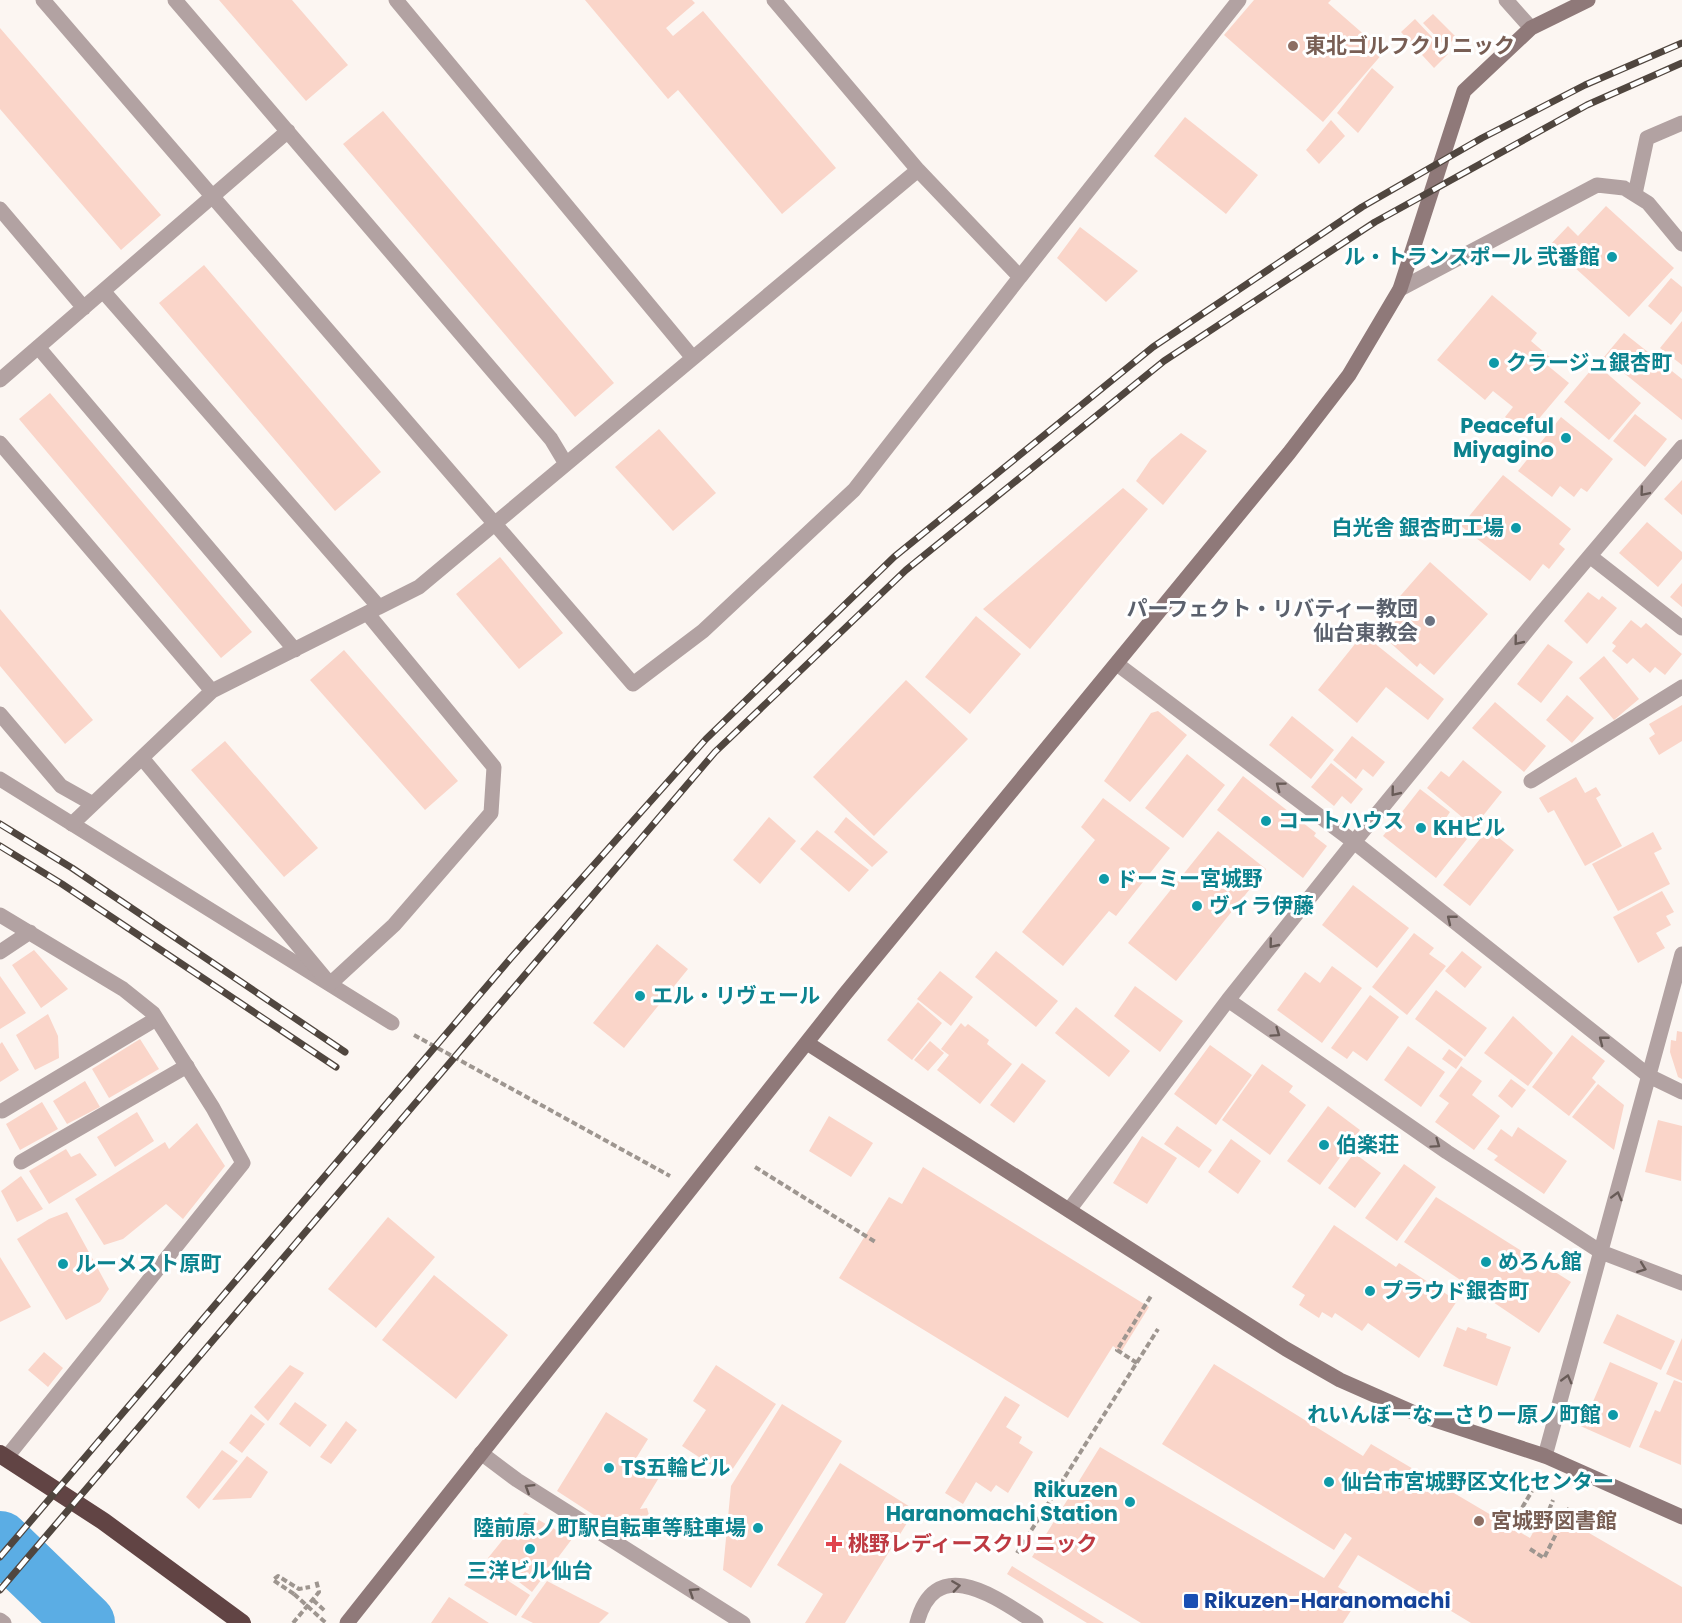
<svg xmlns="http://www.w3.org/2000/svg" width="1682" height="1623" viewBox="0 0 1682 1623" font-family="Poppins,'Noto Sans JP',sans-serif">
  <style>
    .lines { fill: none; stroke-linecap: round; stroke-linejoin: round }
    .river { stroke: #5bade4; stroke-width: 60 }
    .building { fill: #fad5c9 }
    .path { stroke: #9e9690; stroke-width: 4; stroke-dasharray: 6 3; stroke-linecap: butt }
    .lane { stroke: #b2a2a2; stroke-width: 15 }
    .street { stroke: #b2a2a2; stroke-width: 15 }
    .secondary { stroke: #8f7979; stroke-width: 15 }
    .highway { stroke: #614444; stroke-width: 18 }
    .rail-casing { stroke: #50463f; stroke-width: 7 }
    .rail { stroke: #fff; stroke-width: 4.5; stroke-dasharray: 14; stroke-linecap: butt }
    .path-bridge { stroke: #9e9690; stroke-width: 4; stroke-dasharray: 6 3; stroke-linecap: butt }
    .oneway { stroke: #685b57 }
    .education-dot { fill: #8d6e63; stroke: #fff; stroke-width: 2 }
    .culture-dot { fill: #0f9aa8; stroke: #fff; stroke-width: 2 }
    .worship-dot { fill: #6b7280; stroke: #fff; stroke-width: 2 }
    .health-dot { fill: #e0444e; stroke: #fff; stroke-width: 2 }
    .transit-dot { fill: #1a4fb4; stroke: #fff; stroke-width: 2 }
    .labels { text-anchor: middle; stroke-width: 6; stroke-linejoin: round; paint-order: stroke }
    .education-label { font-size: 21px; font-weight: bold; fill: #785e54; stroke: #fff; text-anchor: start }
    .culture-label { font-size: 21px; font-weight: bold; fill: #0d838f; stroke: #fff; text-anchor: start }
    .worship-label { font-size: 21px; font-weight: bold; fill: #5b616d; stroke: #fff; text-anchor: end }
    .health-label { font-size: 21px; font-weight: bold; fill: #be3a42; stroke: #fff; text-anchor: start }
    .transit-label { font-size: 21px; font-weight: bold; fill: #164399; stroke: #fff; text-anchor: start }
  </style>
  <rect width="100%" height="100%" fill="#fcf6f2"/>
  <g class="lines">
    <path class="river" d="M0 1541 85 1623"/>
  </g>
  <path class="building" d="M219 0H292L348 65 306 101Z
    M585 0H692L695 3 666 28 673 36 703 11 836 168 782 214 678 90 668 99Z
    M1254 0H1331L1328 3 1384 52 1323 122 1224 35Z
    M1433 14 1456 37 1446 47 1423 23Z
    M1415 19 1448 54 1434 68 1401 32Z
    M0 28 161 215 121 250 0 109Z
    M1372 68 1394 87 1358 133 1337 113Z
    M383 111 614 383 575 417 343 144Z
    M1185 117 1258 175 1226 214 1154 156Z
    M1331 120 1345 136 1319 164 1306 150Z
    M1606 206 1674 268 1629 317 1550 245 1568 226 1578 236Z
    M1080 227 1138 271 1106 302 1057 258Z
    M204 265 381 472 335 511 159 303Z
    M1671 278 1682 287V311L1671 325 1648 306Z
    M1492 295 1537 333 1531 341 1552 359 1547 365 1569 383 1526 434 1505 417 1513 407 1493 391 1485 400 1437 360Z
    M1682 321V365L1660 348Z
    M1624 333 1682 379V420L1604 357Z
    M1596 364 1641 403 1609 440 1564 402Z
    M50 393 252 632 221 658 19 419Z
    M1635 414 1667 439 1645 467 1613 441Z
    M1561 417 1613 459 1587 492 1581 488 1574 497 1560 486 1552 497 1518 471Z
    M659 429 716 493 673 531 615 467Z
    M1181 433 1207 451 1163 505 1136 481 1151 459Z
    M1503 475 1571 529 1559 544 1565 549 1549 569 1543 564 1530 581 1461 526Z
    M1682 480V515L1664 499Z
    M1123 488 1148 509 1030 649 983 609Z
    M1647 522 1682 552V559L1658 587 1619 553Z
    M500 557 563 633 519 669 456 594Z
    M1430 562 1488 614 1434 675 1420 663 1417 667 1373 627Z
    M1682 583V607L1670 597Z
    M1588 592 1599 600 1602 596 1617 608 1587 644 1564 621Z
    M0 609 93 720 65 744 0 666Z
    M976 616 1021 654 970 714 925 677Z
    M1631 620 1641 628 1646 623 1682 654 1665 675 1655 667 1650 673 1633 658 1627 664 1612 651 1616 646 1612 643Z
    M1363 634 1444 699 1428 720 1386 687 1357 723 1318 690Z
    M1548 644 1573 662 1541 703 1517 684Z
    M344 650 458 781 425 810 310 680Z
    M1604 656 1639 699 1614 720 1579 678Z
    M906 680 968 739 874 836 813 777Z
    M1567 695 1594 718 1572 743 1546 720Z
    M1495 702 1546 746 1524 772 1472 728Z
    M1682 705V741L1659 755 1649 738 1655 734 1649 724Z
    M1158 711 1187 735 1130 802 1104 781 1151 713Z
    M1292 716 1334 750 1311 779 1269 745Z
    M1352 736 1385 762 1373 777 1363 769 1356 779 1333 760Z
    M225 741 318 848 284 877 191 770Z
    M1187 754 1225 785 1183 838 1145 808Z
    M1463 760 1502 792 1474 827 1427 788 1441 771 1449 777Z
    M1331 763 1363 789 1351 804 1342 796 1334 806 1311 787Z
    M1243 776 1316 833 1314 836 1327 846 1303 878 1217 810Z
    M1576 777 1585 793 1596 787 1601 795 1596 798 1622 846 1585 866 1554 810 1548 813 1539 798Z
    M1420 789 1450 812 1444 821 1467 839 1436 878 1383 836Z
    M1103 798 1170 848 1116 916 1109 911 1063 966 1022 932 1095 840 1081 827Z
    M769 817 796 841 760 884 733 860Z
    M846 817 888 852 872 867 834 832Z
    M1488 829 1514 850 1470 906 1443 885Z
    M817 830 869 870 849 892 800 849Z
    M1218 831 1266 869 1176 981 1128 943Z
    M1653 832 1662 849 1654 853 1670 884 1618 911 1592 864Z
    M1353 885 1409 928 1377 968 1322 925Z
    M1662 891 1674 912 1666 916 1671 925 1656 933 1665 948 1638 963 1613 917Z
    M1414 933 1434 948 1429 954 1446 966 1407 1015 1372 987Z
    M657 944 688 969 624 1048 593 1023Z
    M34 950 68 989 41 1008 12 965Z
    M996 951 1058 1001 1036 1027 975 977Z
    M1462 951 1482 967 1465 988 1445 971Z
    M1332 966 1362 988 1322 1043 1277 1010 1305 972 1320 983Z
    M940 971 973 997 951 1026 917 999Z
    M0 976 26 1013 0 1029Z
    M1135 986 1183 1021 1160 1052 1114 1016Z
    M1436 990 1487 1028 1465 1057 1415 1019Z
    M1370 995 1399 1017 1367 1061 1353 1051 1347 1059 1331 1048Z
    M918 1002 942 1023 912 1060 887 1040Z
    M1076 1007 1130 1051 1109 1077 1055 1033Z
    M48 1014 58 1036 59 1058 35 1070 16 1035Z
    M1513 1016 1553 1053 1528 1086 1484 1053Z
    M961 1023 965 1027 968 1024 989 1040 987 1044 1012 1064 980 1104 937 1070 949 1055 941 1049Z
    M1677 1031 1682 1032V1079L1678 1077 1670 1052 1671 1040 1676 1041Z
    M1572 1035 1605 1061 1592 1078 1596 1082 1569 1116 1532 1087Z
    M140 1039 159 1069 109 1098 92 1069Z
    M930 1041 944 1053 928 1071 914 1060Z
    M2 1042 19 1070 0 1082V1044Z
    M1210 1045 1252 1075 1216 1125 1174 1094Z
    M1408 1046 1445 1072 1421 1107 1384 1080Z
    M1449 1049 1463 1059 1456 1069 1442 1059Z
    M1022 1063 1046 1081 1014 1123 990 1105Z
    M1262 1064 1293 1086 1289 1092 1306 1105 1270 1155 1222 1120Z
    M1461 1066 1482 1081 1472 1095 1500 1116 1474 1150 1435 1122 1449 1103 1439 1096Z
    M1511 1079 1526 1090 1512 1108 1498 1096Z
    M85 1081 100 1107 67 1124 53 1101Z
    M1598 1084 1624 1105 1614 1150 1572 1117Z
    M42 1102 58 1129 20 1150 6 1124Z
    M1328 1106 1360 1130 1320 1185 1287 1161Z
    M137 1112 154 1141 115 1167 97 1137Z
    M829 1116 873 1143 851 1177 809 1151Z
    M1658 1120 1682 1126 1681 1181 1645 1172Z
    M197 1123 225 1166 183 1219 166 1204 123 1239 104 1245 75 1199 165 1142 169 1149Z
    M1177 1126 1212 1150 1199 1168 1164 1144Z
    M1518 1127 1567 1161 1544 1194 1494 1160 1498 1156 1487 1149 1501 1129 1512 1137Z
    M1142 1136 1177 1158 1147 1204 1113 1183Z
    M1231 1139 1261 1161 1238 1194 1208 1172Z
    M66 1149 71 1157 80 1153 97 1175 49 1204 29 1171Z
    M1354 1153 1381 1173 1355 1208 1328 1188Z
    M1404 1164 1436 1187 1397 1241 1365 1218Z
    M923 1167 1149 1307 1121 1352 1113 1346 1068 1418 839 1278 889 1197 902 1204Z
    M21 1176 43 1209 17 1222 1 1191Z
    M1436 1197 1571 1282 1539 1333 1404 1242Z
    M67 1212 109 1289 100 1302 66 1320 17 1239 49 1219Z
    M388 1217 435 1257 376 1328 328 1289Z
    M1334 1225 1396 1267 1399 1263 1457 1301 1419 1358 1368 1323 1362 1331 1335 1313 1332 1318 1322 1312 1319 1318 1299 1305 1305 1295 1292 1287Z
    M0 1257 31 1307 0 1322Z
    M434 1275 508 1335 456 1399 382 1340Z
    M1617 1314 1675 1341 1661 1370 1603 1343Z
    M1457 1327 1466 1331 1468 1327 1487 1334 1486 1338 1511 1347 1497 1386 1443 1366Z
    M1682 1338V1381L1666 1374Z
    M44 1352 63 1368 48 1387 28 1370Z
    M1610 1362 1658 1383 1630 1448 1578 1425 1587 1402 1592 1404Z
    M1214 1364 1363 1456 1371 1444 1530 1538 1546 1508 1682 1587V1623H1471L1358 1555 1338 1587 1348 1593 1342 1602 1352 1609 1343 1623H1141L1032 1557 1100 1447 1324 1578 1352 1538 1345 1533 1334 1550 1162 1444Z
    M290 1365 304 1373 268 1421 254 1407Z
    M716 1365 776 1404 728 1476 682 1446 706 1410 693 1401Z
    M1674 1380 1682 1383 1681 1465 1639 1447 1655 1410 1660 1412Z
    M1005 1396 1020 1405 1006 1427 1022 1437 1019 1443 1033 1452 1008 1493 996 1485 991 1492 976 1482 963 1504 945 1493Z
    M295 1402 327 1425 310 1447 279 1424Z
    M782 1404 842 1441 751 1588 723 1570 731 1486Z
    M606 1412 648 1439 635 1460 660 1476 640 1509 647 1508 649 1515 631 1539 557 1491Z
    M251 1414 265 1424 242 1453 229 1443Z
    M346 1421 357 1430 331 1464 320 1457Z
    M222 1450 238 1461 199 1509 186 1497Z
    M247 1456 268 1472 251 1498 212 1500Z
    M840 1463 915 1510 845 1623H805L823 1594 777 1565Z
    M525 1512 572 1539 532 1592 488 1558Z
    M481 1563 530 1595 516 1616 464 1585Z
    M1012 1566 1104 1623H1087L1007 1574Z
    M547 1581 609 1613 599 1623H533L521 1617Z
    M449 1597 489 1623H431Z"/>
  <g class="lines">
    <path class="path" d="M414 1035 670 1176
      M755 1167 877 1243
      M1137 1363 1117 1350 1151 1296
      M1549 1510 1553 1500
      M1513 1523 1532 1491
      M1530 1549 1544 1558 1569 1508
      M1017 1553 1158 1329
      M294 1594 273 1580 278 1576 299 1589 310 1587
      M313 1600 325 1611
      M293 1623 319 1592 316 1580"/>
    <path class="lane" d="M1635 194 1647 138 1682 123
      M0 779 392 1023
      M1531 781 1682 687
      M2 1111 156 1019
      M21 1162 187 1066"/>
    <path class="street" d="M43 0 633 684 703 631 854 490 1020 277 918 170 774 0
      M175 0 551 439 566 464
      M396 0 693 358
      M1506 0 1531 28
      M0 209 84 308
      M1020 277 1239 0
      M1400 289 1597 185 1624 188 1648 203 1682 244
      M103 291 379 607
      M38 347 295 650
      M0 380 288 131
      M0 443 212 691
      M1591 557 1682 628
      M1117 664 1354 842 1649 1076 1682 1092
      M0 714 61 786 93 804
      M142 758 330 984 394 925 491 813 494 767 367 613
      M72 824 212 691 419 587 918 170
      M0 915 123 989 153 1013 213 1108 243 1163 6 1458
      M0 952 30 932
      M1228 1000 1447 1152 1601 1252 1682 1283
      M1069 1210 1228 1000 1354 842 1539 616 1682 447
      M481 1453 517 1480 743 1623
      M1545 1456 1682 954
      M0 1620 4 1623
      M917 1623C936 1551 999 1600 1036 1623"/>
    <path class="secondary" d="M807 1043 1286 1349 1340 1380 1417 1414 1545 1456 1682 1517
      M347 1623 845 994 1289 453 1349 375 1400 289 1464 91 1531 28 1588 0"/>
    <path class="highway" d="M0 1454 103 1521 242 1623"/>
    <defs>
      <path id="rail" d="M0 824 72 868 345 1052
        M0 846 62 884 336 1067
        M0 1557 510 959 706 739 894 557 1153 347 1362 207 1482 138 1585 85 1682 43
        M0 1590 715 752 906 570 1164 361 1375 222 1587 105 1682 63"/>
    </defs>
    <use href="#rail" class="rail-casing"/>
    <use href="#rail" class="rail"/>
    <path class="path-bridge" d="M294 1594 326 1623"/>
  </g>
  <defs><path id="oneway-chevron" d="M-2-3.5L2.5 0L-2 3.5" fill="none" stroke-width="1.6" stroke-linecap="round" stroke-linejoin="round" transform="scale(1.5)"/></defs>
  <g class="oneway">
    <use href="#oneway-chevron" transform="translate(1644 492) rotate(130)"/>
    <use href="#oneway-chevron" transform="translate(1518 641) rotate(129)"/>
    <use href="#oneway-chevron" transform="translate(1280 786) rotate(-143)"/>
    <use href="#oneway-chevron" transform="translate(1395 792) rotate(129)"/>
    <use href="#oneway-chevron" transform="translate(1451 919) rotate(-141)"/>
    <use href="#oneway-chevron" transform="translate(1273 944) rotate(129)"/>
    <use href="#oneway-chevron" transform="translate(1276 1033) rotate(35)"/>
    <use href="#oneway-chevron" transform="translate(1603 1040) rotate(-142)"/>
    <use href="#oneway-chevron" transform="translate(1436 1144) rotate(35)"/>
    <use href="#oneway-chevron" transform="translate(1617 1196) rotate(-75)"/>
    <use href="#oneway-chevron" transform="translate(1642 1268) rotate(21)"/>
    <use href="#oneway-chevron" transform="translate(1567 1379) rotate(-75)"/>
    <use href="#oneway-chevron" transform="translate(529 1488) rotate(-148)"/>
    <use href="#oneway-chevron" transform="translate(956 1586) rotate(-8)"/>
    <use href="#oneway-chevron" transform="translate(693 1592) rotate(-147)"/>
  </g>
  <g class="education-dot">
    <circle cx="1293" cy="46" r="6"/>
    <circle cx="1479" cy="1521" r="6"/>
  </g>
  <g class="culture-dot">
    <circle cx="1612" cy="257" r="6"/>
    <circle cx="1494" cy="363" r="6"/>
    <circle cx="1566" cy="438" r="6"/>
    <circle cx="1516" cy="528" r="6"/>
    <circle cx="1266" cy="821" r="6"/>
    <circle cx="1421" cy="828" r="6"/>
    <circle cx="1104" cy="879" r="6"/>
    <circle cx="1197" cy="906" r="6"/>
    <circle cx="640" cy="996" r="6"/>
    <circle cx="1324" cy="1145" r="6"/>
    <circle cx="1486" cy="1262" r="6"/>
    <circle cx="63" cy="1264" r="6"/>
    <circle cx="1370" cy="1291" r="6"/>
    <circle cx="1613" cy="1415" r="6"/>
    <circle cx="609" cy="1468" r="6"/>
    <circle cx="1329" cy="1482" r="6"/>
    <circle cx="1130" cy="1502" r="6"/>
    <circle cx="758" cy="1528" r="6"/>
    <circle cx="530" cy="1549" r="6"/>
  </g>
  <circle class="worship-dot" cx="1430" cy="621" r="6"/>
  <path class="health-dot" d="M831 1535h6v6h6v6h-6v6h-6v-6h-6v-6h6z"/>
  <rect class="transit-dot" x="1183" y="1593" width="16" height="16" rx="3"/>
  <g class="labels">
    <g class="education-label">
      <text x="1305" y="53">東北ゴルフクリニック</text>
      <text x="1491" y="1528">宮城野図書館</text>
    </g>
    <g class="culture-label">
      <text x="1600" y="264" text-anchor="end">ル・トランスポール 弐番館</text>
      <text x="1506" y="370">クラージュ銀杏町</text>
      <text x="1554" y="433" text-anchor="end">Peaceful<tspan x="1554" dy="24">Miyagino</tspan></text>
      <text x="1504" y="535" text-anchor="end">白光舎 銀杏町工場</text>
      <text x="1278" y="828">コートハウス</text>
      <text x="1433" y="835">KHビル</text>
      <text x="1116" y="886">ドーミー宮城野</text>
      <text x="1209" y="913">ヴィラ伊藤</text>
      <text x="652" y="1003">エル・リヴェール</text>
      <text x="1336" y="1152">伯楽荘</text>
      <text x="1498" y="1269">めろん館</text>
      <text x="75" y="1271">ルーメスト原町</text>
      <text x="1382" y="1298">プラウド銀杏町</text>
      <text x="1601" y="1422" text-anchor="end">れいんぼーなーさりー原ノ町館</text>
      <text x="621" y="1475">TS五輪ビル</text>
      <text x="1341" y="1489">仙台市宮城野区文化センター</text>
      <text x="1118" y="1497" text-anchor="end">Rikuzen<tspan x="1118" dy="24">Haranomachi Station</tspan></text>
      <text x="746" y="1535" text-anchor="end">陸前原ノ町駅自転車等駐車場</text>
      <text x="530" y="1578" text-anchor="middle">三洋ビル仙台</text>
    </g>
    <g class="worship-label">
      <text x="1418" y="616">パーフェクト・リバティー教団<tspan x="1418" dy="24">仙台東教会</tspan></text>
    </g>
    <g class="health-label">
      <text x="848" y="1551">桃野レディースクリニック</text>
    </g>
    <g class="transit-label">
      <text x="1204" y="1608">Rikuzen-Haranomachi</text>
    </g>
  </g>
</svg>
